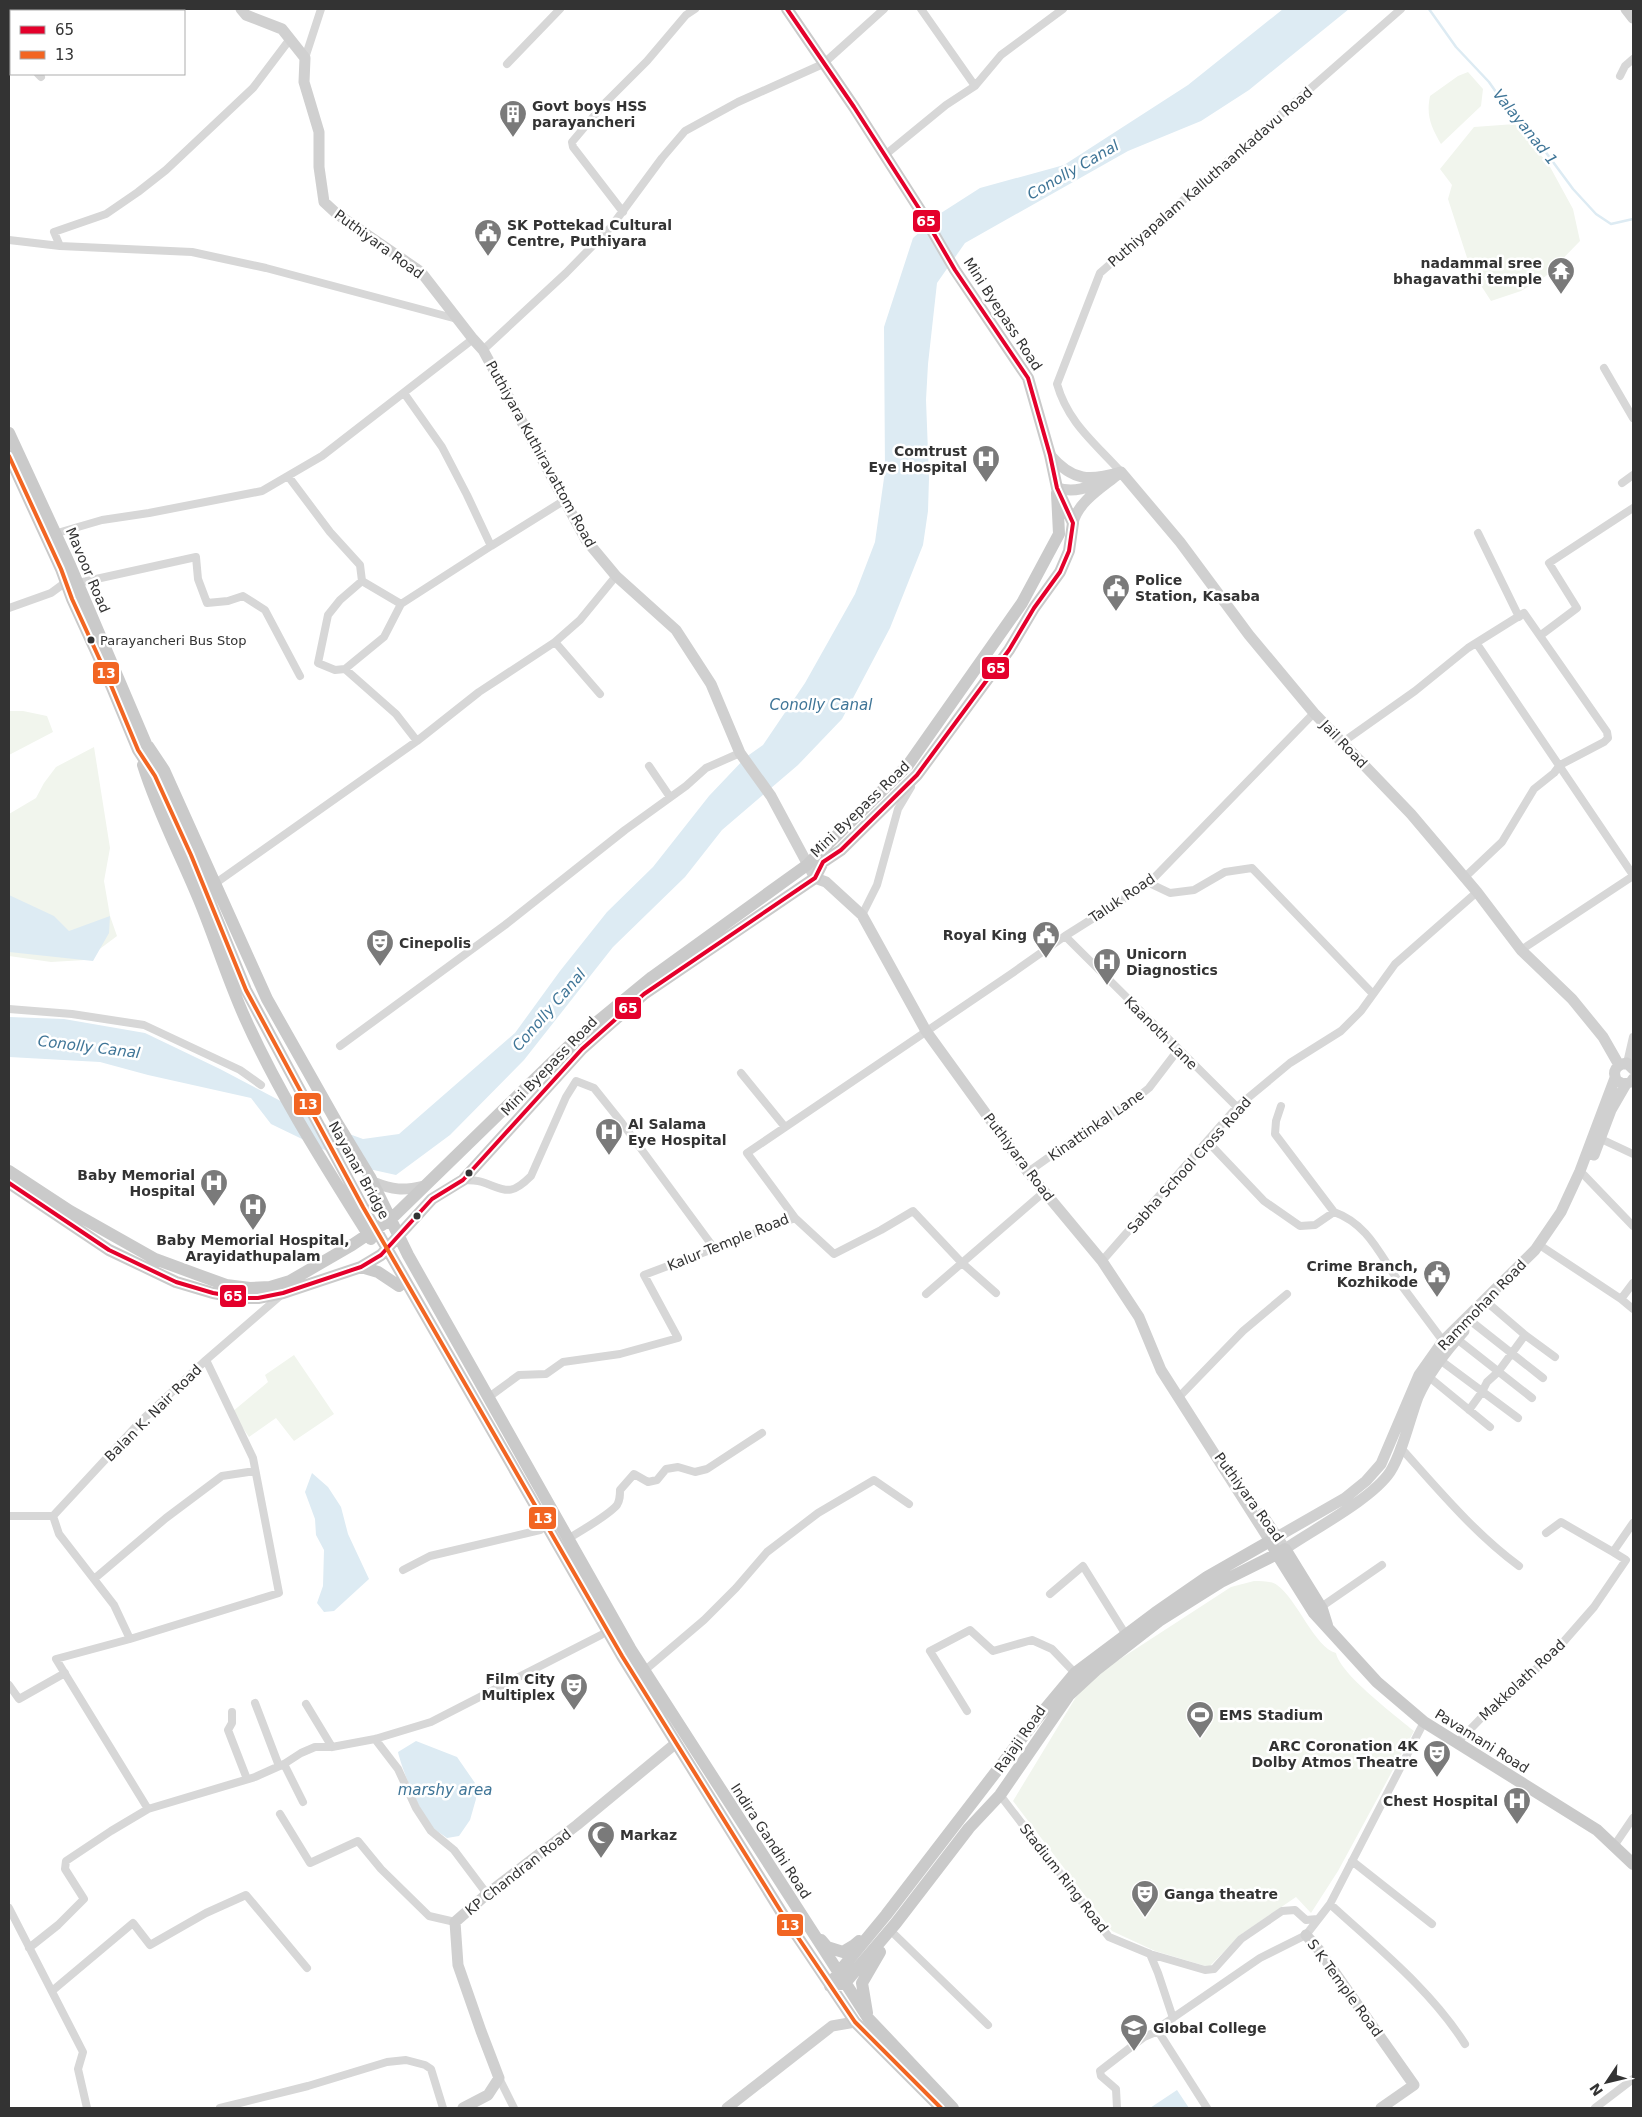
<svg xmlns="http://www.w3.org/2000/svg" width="1642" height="2117" viewBox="0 0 1642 2117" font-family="'DejaVu Sans',sans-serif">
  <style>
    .green { fill: #f1f5ed }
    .water { fill: #ddebf3 }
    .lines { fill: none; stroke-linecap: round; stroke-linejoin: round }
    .stream { stroke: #ddebf3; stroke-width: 2.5 }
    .street { stroke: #d7d7d7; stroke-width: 8 }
    .secondary { stroke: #d0d0d0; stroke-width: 11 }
    .primary { stroke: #cacaca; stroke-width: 12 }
    .bus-1-casing { stroke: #fff; stroke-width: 8 }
    .bus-2-casing { stroke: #fff; stroke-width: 8 }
    .bus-1 { stroke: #e4002b; stroke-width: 4 }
    .bus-2 { stroke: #f26522; stroke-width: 4 }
    .bus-dot { fill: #333; stroke: #fff; stroke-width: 2 }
    .labels { text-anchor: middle; stroke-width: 5; stroke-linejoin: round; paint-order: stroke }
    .bus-label { font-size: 13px; fill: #333; stroke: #fff; text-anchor: start }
    .poi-label { font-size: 14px; font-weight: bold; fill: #333; stroke: #fff; text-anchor: start }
    .street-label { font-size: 14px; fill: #333; stroke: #fff }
    .water-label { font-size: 15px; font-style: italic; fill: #3f7597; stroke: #fff }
    .line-badge { stroke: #fff; stroke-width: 2 }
    .badge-label { font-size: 14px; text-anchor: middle; font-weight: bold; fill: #fff }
  </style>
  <rect width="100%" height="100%" fill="#fff"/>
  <path class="green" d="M1468 72 1483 89 1481 106 1441 144C1431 126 1426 116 1430 96L1458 76Z
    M1515 124 1549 165 1573 209 1580 241 1546 276 1521 291 1491 301 1471 270 1448 199 1452 185 1440 169 1474 127Z
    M9 711H23L47 716 53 732 9 755Z
    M94 747 110 848 104 881 110 916 117 936 85 960 51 962 9 956V814L36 798 44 783 56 767Z
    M294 1355 334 1414 294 1441 276 1418 249 1437 232 1412 268 1382 265 1375Z
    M1254 1581C1261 1581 1272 1581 1277 1585 1297 1599 1315 1648 1336 1653 1340 1674 1396 1716 1414 1731L1338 1871 1311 1913 1296 1897 1240 1935 1209 1967 1155 1951 1112 1931 1013 1801 1076 1697 1097 1674 1231 1587Z"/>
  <path class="water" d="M1283 9H1349L1249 90 1201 121 1128 151 965 243 937 283 928 364 926 400 929 478 928 511 923 545 890 628 842 719 798 765 722 830 685 877 613 947 524 1060 450 1135 396 1175 360 1167 271 1124 251 1098 148 1075 100 1062 9 1057V1017L64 1019 145 1033 220 1069 330 1127 363 1139 399 1134 515 1033 560 971 607 912 653 867 709 796 746 757 763 745 805 683 855 594 875 542 885 471 884 327 913 238 941 213 980 188 1064 165 1188 85Z
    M9 895 54 916 69 931 110 916 109 933 93 961 9 952Z
    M312 1473 328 1487 341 1507 348 1534 369 1579 334 1611 324 1612 317 1603 323 1586 324 1550 316 1535 315 1519 305 1492Z
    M416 1741 457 1757 475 1783 476 1799 470 1820 459 1836 447 1838C443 1835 438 1832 434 1829 421 1816 402 1770 398 1752Z
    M1177 2090 1189 2108H1150Z"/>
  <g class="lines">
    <path class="stream" d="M1429 9 1456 47 1489 82 1510 112 1536 139 1573 189 1596 214 1611 224 1633 219"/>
    <path class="street" d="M921 9 975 86
      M9 39 11 42
      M305 58 321 9
      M507 64 560 9
      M38 74 41 77
      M1620 76 1625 66 1633 59
      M885 155 946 105 975 86 1001 55 1063 9
      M623 212 573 147 572 142 604 104 647 61 686 15 695 9
      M9 240 60 246 54 232 106 214 138 192 166 170 253 88 290 39
      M60 246 192 252 266 268 457 319
      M483 350 566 273 611 227 662 158 685 131 738 102 823 64 884 9
      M1604 368 1633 418
      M404 393 442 447 467 495 491 546 565 500
      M1121 472C1095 443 1068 423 1057 384L1100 273 1401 9
      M288 476 330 532 360 565 362 581
      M1622 483 1633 475
      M1478 533 1519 617
      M54 534 102 520 149 513 262 491 322 456 473 339
      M362 581 340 600 328 615 318 663 335 670 345 669 384 637 401 604 491 546
      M362 581 401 604
      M78 583 196 557 198 579 207 603 228 601 243 596 265 610 300 676
      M9 608 51 593 66 582
      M1541 635 1577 608 1549 563 1633 508
      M1477 644 1633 875
      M345 669 396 714 417 741
      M600 694 555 642 580 620 616 576
      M1343 742 1415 691 1468 648 1524 613 1607 732 1608 738 1604 742 1560 765 1554 773 1534 789 1502 842 1465 877
      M649 766 670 797
      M1149 883 1170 893 1194 890 1225 872 1252 868 1373 994
      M213 885 417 741 479 692 555 642
      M862 915 877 885 898 809 911 787
      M1065 936 1237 1107
      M1521 950 1633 876
      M9 1009 72 1014 144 1025 240 1070 261 1085
      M340 1046 505 925 625 830 686 786 706 768 740 753
      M1627 1063 1633 1037
      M741 1073 785 1127
      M1281 1106 1276 1121 1275 1134 1334 1212
      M1601 1139 1633 1154
      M1208 1142 1264 1201 1300 1226 1315 1225 1334 1212C1368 1224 1380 1255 1399 1282 1414 1302 1429 1322 1443 1341
      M1028 1172 1107 1116 1128 1105 1149 1088 1178 1050
      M1584 1175 1633 1226
      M463 1180C469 1180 476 1180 482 1182 506 1190 510 1197 531 1176L566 1097 576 1081 594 1088 622 1123 714 1248
      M795 1218 834 1254 881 1230 913 1211 962 1263 996 1293
      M1544 1248 1621 1299
      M1102 1261 1237 1107 1290 1063 1341 1031 1361 1011 1395 964 1477 892
      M1633 1283 1621 1299 1633 1309
      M926 1294 1044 1192
      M1489 1304 1525 1335 1555 1357
      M1472 1322 1543 1378
      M1457 1339 1532 1398
      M1440 1360 1518 1418
      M1429 1377 1490 1427
      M489 1397 519 1375 546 1374 563 1362 620 1354 678 1338 644 1275 795 1218 747 1153 1011 974 1065 936 1149 883 1314 713
      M1179 1397 1243 1331 1287 1294
      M1469 1410 1482 1392 1487 1382 1498 1372 1525 1335
      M1400 1447C1437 1488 1474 1533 1519 1566
      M9 1516H53L141 1421 206 1360 280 1296
      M53 1516 59 1534 114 1605 130 1639 279 1593 253 1458 206 1360
      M1546 1533 1561 1522 1613 1552
      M568 1539C580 1531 608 1516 617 1505 620 1500 620 1496 620 1490L634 1474 648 1482 657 1480 666 1469 678 1467 695 1472 707 1469 762 1433
      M403 1570 430 1556 540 1530
      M94 1579 166 1518 222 1476 255 1471
      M1050 1594 1083 1566 1126 1635
      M1321 1607 1382 1565
      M130 1639 56 1659 148 1809
      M644 1671 704 1620 736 1588 767 1552 818 1513 874 1480 909 1504
      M9 1685 19 1699 65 1673
      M255 1703 279 1766
      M306 1704 332 1747
      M967 1711 930 1651 970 1630 993 1651 1032 1640 1052 1649 1075 1673
      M232 1712V1723L228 1730 247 1779
      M375 1739 398 1769 416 1808 431 1831 454 1850 487 1894
      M1457 1743 1485 1714 1552 1655 1594 1607 1626 1560 1613 1552 1633 1523
      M284 1764 303 1802
      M1000 1795 1109 1937 1150 1954 1205 1970 1214 1969 1241 1939 1282 1911 1295 1910 1306 1920 1318 1919
      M280 1814 310 1863 358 1841 381 1869 429 1916 455 1922
      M1614 1846 1633 1818
      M1352 1861 1432 1924
      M1330 1904C1378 1948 1430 1989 1465 2044
      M9 1908 83 2052 78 2069 87 2108
      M892 1932 988 2025
      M29 1948 58 1925 84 1899 65 1869 66 1861 111 1831 148 1809 255 1777 284 1764 301 1753 315 1747H332L375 1739 431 1722 601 1635
      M1150 1954 1158 1973 1173 2018
      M52 1991 133 1923 150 1945 206 1913 246 1895 307 1968
      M499 2078 514 2108
      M220 2108 308 2086 387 2062 406 2060 425 2065 431 2069 443 2108
      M1117 2108 1116 2089 1101 2076 1100 2071 1144 2037 1158 2031
      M1207 2108 1158 2031 1161 2026 1260 1958 1306 1935 1330 1904 1424 1722
      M1595 2108 1633 2079"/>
    <path class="secondary" d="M241 9 246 15 282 29 305 58 304 82 319 132V167L324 202 337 214 421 272 473 339 483 350 586 540 616 576 676 630 711 684 740 753 771 796 815 878 826 882 862 915 926 1031 1028 1172 1102 1261 1139 1317 1161 1370 1270 1541 1345 1498 1366 1481 1381 1464 1419 1375 1443 1341 1535 1250 1561 1212 1580 1171 1615 1078
      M1626 9 1633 18
      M1050 455C1073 482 1090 481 1121 472
      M1121 472 1180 542 1249 635 1314 713 1411 814 1477 892 1521 950 1572 999 1603 1037 1619 1065
      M1057 488C1074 493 1088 488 1104 480
      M1073 523C1077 503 1101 488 1116 476
      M1633 1069 1627 1063C1617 1064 1611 1071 1617 1081L1623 1084 1631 1082 1633 1079
      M1594 1155 1611 1110 1626 1084
      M373 1182C393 1190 403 1191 424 1186
      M1262 1514 1285 1549C1314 1529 1372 1499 1390 1472 1402 1454 1410 1418 1418 1397 1429 1372 1446 1351 1464 1331
      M1306 1935 1319 1950 1414 2085 1381 2108
      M463 2108 488 2095 499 2078 481 2031 458 1965 455 1922 487 1894 577 1825 675 1744
      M727 2108 832 2026 855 2022"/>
    <path class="primary" d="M9 433 70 565 150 753
      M9 456 61 569 72 599 105 671 138 750 155 776 191 855 246 990 363 1207 622 1656 785 1918 855 2022 941 2108
      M148 746 164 770 267 999 336 1121 370 1177 408 1255 630 1648
      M143 765C157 810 179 852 197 895 214 935 227 978 245 1018 280 1096 326 1167 371 1239
      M9 1171 70 1211 155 1259 226 1285 250 1288 270 1287 290 1281 352 1245 391 1219 575 1040 652 977 807 865 908 765 1022 603 1059 534 1057 493
      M9 1183 109 1250 176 1282 213 1293 242 1298H258L283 1293 361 1267 381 1255 432 1199 463 1180 582 1049 644 994 815 878 823 862 841 850 917 775 1009 650 1034 608 1060 572 1069 551 1073 523 1057 488 1050 455 1028 378 955 270 920 210 854 107 787 9
      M361 1267 378 1272 399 1286
      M626 1642 868 2018 953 2108
      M821 1940 827 1947 843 1952 853 1946 859 1941
      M830 1986 845 1983 896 1923 969 1828 1000 1795 1069 1695 1096 1670 1159 1621 1221 1582 1277 1554 1314 1613 1377 1682 1424 1722 1597 1830 1633 1864
      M830 1986 838 1973 886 1915 1035 1721 1075 1673 1155 1613 1207 1577 1270 1541 1277 1554 1285 1549 1322 1609 1327 1625
      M867 2013 862 1983 880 1952"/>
    <defs>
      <path id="bus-1" d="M9 1183 109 1250 176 1282 213 1293 242 1298H258L283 1293 361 1267 381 1255 432 1199 463 1180 582 1049 644 994 815 878 823 862 841 850 917 775 1009 650 1034 608 1060 572 1069 551 1073 523 1057 488 1050 455 1028 378 955 270 920 210 854 107 787 9"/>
      <path id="bus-2" d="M9 456 61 569 72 599 105 671 138 750 155 776 191 855 246 990 363 1207 622 1656 785 1918 855 2022 941 2108"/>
    </defs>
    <use href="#bus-1" class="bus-1-casing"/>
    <use href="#bus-2" class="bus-2-casing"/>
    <use href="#bus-1" class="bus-1"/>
    <use href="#bus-2" class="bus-2"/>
  </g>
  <defs>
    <symbol id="building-pin" viewBox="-11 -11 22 30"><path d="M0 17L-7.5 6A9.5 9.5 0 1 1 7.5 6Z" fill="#7a7a7a" stroke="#fff"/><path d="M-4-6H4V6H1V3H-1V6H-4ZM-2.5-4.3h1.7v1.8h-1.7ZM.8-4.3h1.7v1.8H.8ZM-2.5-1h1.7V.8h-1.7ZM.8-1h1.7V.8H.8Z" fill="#fff"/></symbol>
    <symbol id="civic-pin" viewBox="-11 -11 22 30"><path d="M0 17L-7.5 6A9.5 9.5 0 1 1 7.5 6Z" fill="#7a7a7a" stroke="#fff"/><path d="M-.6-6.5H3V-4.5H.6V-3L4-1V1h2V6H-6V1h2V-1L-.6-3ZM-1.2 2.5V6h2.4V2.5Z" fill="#fff"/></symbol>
    <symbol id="temple-pin" viewBox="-11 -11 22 30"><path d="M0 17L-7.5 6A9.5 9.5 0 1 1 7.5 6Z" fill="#7a7a7a" stroke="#fff"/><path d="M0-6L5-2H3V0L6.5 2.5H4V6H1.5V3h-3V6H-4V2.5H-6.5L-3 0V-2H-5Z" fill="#fff"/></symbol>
    <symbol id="hospital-pin" viewBox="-11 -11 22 30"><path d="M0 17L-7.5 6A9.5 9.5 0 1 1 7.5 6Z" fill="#7a7a7a" stroke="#fff"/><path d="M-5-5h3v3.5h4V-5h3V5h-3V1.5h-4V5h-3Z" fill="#fff"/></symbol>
    <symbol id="theatre-pin" viewBox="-11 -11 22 30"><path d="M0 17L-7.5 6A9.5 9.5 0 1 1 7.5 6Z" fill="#7a7a7a" stroke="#fff"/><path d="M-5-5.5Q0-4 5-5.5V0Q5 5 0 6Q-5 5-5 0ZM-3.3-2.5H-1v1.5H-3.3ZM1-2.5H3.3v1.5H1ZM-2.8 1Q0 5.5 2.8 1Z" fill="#fff"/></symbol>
    <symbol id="stadium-pin" viewBox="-11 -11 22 30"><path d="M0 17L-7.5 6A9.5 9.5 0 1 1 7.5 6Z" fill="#7a7a7a" stroke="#fff"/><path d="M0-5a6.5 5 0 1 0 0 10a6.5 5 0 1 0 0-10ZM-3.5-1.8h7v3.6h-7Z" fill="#fff"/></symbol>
    <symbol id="mosque-pin" viewBox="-11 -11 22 30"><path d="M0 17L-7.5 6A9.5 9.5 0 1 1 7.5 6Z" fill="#7a7a7a" stroke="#fff"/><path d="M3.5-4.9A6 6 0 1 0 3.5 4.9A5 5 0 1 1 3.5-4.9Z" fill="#fff"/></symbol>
    <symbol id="university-pin" viewBox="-11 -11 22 30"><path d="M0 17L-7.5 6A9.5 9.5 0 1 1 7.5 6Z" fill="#7a7a7a" stroke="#fff"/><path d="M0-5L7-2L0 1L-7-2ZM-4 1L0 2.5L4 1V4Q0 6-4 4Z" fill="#fff"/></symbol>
  </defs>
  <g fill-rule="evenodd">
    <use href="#building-pin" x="497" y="98" width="32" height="43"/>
    <use href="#civic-pin" x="472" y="217" width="32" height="43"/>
    <use href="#temple-pin" x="1545" y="255" width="32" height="43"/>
    <use href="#hospital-pin" x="970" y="443" width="32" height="43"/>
    <use href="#civic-pin" x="1100" y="572" width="32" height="43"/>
    <use href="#civic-pin" x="1030" y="919" width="32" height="43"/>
    <use href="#theatre-pin" x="364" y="927" width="32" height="43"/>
    <use href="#hospital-pin" x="1091" y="946" width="32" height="43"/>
    <use href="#hospital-pin" x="593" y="1116" width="32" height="43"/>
    <use href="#hospital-pin" x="198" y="1167" width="32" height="43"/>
    <use href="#hospital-pin" x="237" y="1191" width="32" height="43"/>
    <use href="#civic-pin" x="1421" y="1258" width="32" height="43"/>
    <use href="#theatre-pin" x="558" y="1671" width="32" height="43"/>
    <use href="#stadium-pin" x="1184" y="1699" width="32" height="43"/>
    <use href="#theatre-pin" x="1421" y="1738" width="32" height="43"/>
    <use href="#hospital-pin" x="1501" y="1785" width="32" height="43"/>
    <use href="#mosque-pin" x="585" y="1819" width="32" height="43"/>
    <use href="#theatre-pin" x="1129" y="1878" width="32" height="43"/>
    <use href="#university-pin" x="1118" y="2012" width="32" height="43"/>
  </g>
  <g class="bus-dot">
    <circle cx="91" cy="640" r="4.5"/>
    <circle cx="469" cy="1173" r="4.5"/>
    <circle cx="417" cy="1216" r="4.5"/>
  </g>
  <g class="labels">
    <g class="bus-label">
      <text x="100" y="645">Parayancheri Bus Stop</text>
    </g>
    <g class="poi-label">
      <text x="532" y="111">Govt boys HSS<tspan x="532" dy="16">parayancheri</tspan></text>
      <text x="507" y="230">SK Pottekad Cultural<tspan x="507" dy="16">Centre, Puthiyara</tspan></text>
      <text x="1542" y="268" text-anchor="end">nadammal sree<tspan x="1542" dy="16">bhagavathi temple</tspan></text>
      <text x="967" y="456" text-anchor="end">Comtrust<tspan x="967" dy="16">Eye Hospital</tspan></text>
      <text x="1135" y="585">Police<tspan x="1135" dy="16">Station, Kasaba</tspan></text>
      <text x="1027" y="940" text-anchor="end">Royal King</text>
      <text x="399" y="948">Cinepolis</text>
      <text x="1126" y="959">Unicorn<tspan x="1126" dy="16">Diagnostics</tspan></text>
      <text x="628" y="1129">Al Salama<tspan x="628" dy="16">Eye Hospital</tspan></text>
      <text x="195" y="1180" text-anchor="end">Baby Memorial<tspan x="195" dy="16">Hospital</tspan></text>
      <text x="253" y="1245" text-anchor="middle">Baby Memorial Hospital,<tspan x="253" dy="16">Arayidathupalam</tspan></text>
      <text x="1418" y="1271" text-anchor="end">Crime Branch,<tspan x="1418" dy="16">Kozhikode</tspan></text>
      <text x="555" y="1684" text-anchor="end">Film City<tspan x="555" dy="16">Multiplex</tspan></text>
      <text x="1219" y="1720">EMS Stadium</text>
      <text x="1418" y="1751" text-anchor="end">ARC Coronation 4K<tspan x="1418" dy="16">Dolby Atmos Theatre</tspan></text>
      <text x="1498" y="1806" text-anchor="end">Chest Hospital</text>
      <text x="620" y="1840">Markaz</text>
      <text x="1164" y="1899">Ganga theatre</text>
      <text x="1153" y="2033">Global College</text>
    </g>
    <g class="street-label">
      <text transform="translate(1210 177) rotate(-41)" y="5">Puthiyapalam Kalluthaankadavu Road</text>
      <text transform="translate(379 244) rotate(36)" y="5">Puthiyara Road</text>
      <text transform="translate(1003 314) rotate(57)" y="5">Mini Byepass Road</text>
      <text transform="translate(541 454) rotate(61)" y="5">Puthiyara Kuthiravattom Road</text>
      <text transform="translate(88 570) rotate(67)" y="5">Mavoor Road</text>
      <text transform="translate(1344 744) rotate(46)" y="5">Jail Road</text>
      <text transform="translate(860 809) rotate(-44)" y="5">Mini Byepass Road</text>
      <text transform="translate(1122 898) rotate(-34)" y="5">Taluk Road</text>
      <text transform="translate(1161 1033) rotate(45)" y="5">Kaanoth Lane</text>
      <text transform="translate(549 1066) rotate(-46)" y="5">Mini Byepass Road</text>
      <text transform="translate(1096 1125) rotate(-35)" y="5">Kinattinkal Lane</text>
      <text transform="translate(1019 1157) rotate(53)" y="5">Puthiyara Road</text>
      <text transform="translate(1189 1165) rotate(-48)" y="5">Sabha School Cross Road</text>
      <text transform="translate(359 1170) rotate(61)" y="5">Nayanar Bridge</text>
      <text transform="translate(728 1242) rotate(-22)" y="5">Kalur Temple Road</text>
      <text transform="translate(1482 1305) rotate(-46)" y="5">Rammohan Road</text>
      <text transform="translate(153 1413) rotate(-45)" y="5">Balan K. Nair Road</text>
      <text transform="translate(1249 1497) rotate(54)" y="5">Puthiyara Road</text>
      <text transform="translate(1522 1680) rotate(-43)" y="5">Makkolath Road</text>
      <text transform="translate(1020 1739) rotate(-55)" y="5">Rajaji Road</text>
      <text transform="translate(1482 1741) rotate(32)" y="5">Pavamani Road</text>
      <text transform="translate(771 1841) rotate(57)" y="5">Indira Gandhi Road</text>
      <text transform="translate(518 1872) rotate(-38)" y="5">KP Chandran Road</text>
      <text transform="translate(1064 1878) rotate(52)" y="5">Stadium Ring Road</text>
      <text transform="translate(1345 1988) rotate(54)" y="5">S K Temple Road</text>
    </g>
    <g class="water-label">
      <text transform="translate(1525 127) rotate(51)" y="5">Valayanad 1</text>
      <text transform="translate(1073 170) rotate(-30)" y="5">Conolly Canal</text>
      <text x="821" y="710">Conolly Canal</text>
      <text transform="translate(549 1010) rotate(-49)" y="5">Conolly Canal</text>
      <text transform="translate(89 1047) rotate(7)" y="5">Conolly Canal</text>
      <text x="445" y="1795">marshy area</text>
    </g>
  </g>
  <g class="line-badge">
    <rect x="912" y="209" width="29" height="24" rx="5" fill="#e4002b"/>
    <rect x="981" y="656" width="29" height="24" rx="5" fill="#e4002b"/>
    <rect x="92" y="661" width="28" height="24" rx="5" fill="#f26522"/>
    <rect x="614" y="996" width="28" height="24" rx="5" fill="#e4002b"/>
    <rect x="293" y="1092" width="29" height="24" rx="5" fill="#f26522"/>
    <rect x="219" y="1284" width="28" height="24" rx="5" fill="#e4002b"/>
    <rect x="528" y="1506" width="29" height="24" rx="5" fill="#f26522"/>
    <rect x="776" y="1913" width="28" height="24" rx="5" fill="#f26522"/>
  </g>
  <g class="badge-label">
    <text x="926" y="226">65</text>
    <text x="996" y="673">65</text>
    <text x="106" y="678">13</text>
    <text x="628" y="1013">65</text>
    <text x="308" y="1109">13</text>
    <text x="233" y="1301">65</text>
    <text x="543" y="1523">13</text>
    <text x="790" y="1930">13</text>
  </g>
  <rect width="1642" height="2117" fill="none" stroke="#333333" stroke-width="20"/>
  <rect x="10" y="10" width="175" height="65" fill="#ffffff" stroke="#adadad"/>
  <rect x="20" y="26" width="25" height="8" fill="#e4002b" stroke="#adadad"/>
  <text x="55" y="35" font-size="15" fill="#333333">65</text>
  <rect x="20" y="51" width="25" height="8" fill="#f26522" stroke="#adadad"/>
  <text x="55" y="60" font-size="15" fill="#333333">13</text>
  <g transform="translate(1607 2082) rotate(235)" stroke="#ffffff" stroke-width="4" paint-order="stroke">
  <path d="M0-4L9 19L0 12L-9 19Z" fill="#333333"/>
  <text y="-8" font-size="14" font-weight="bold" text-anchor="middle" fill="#333333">N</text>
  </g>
</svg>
